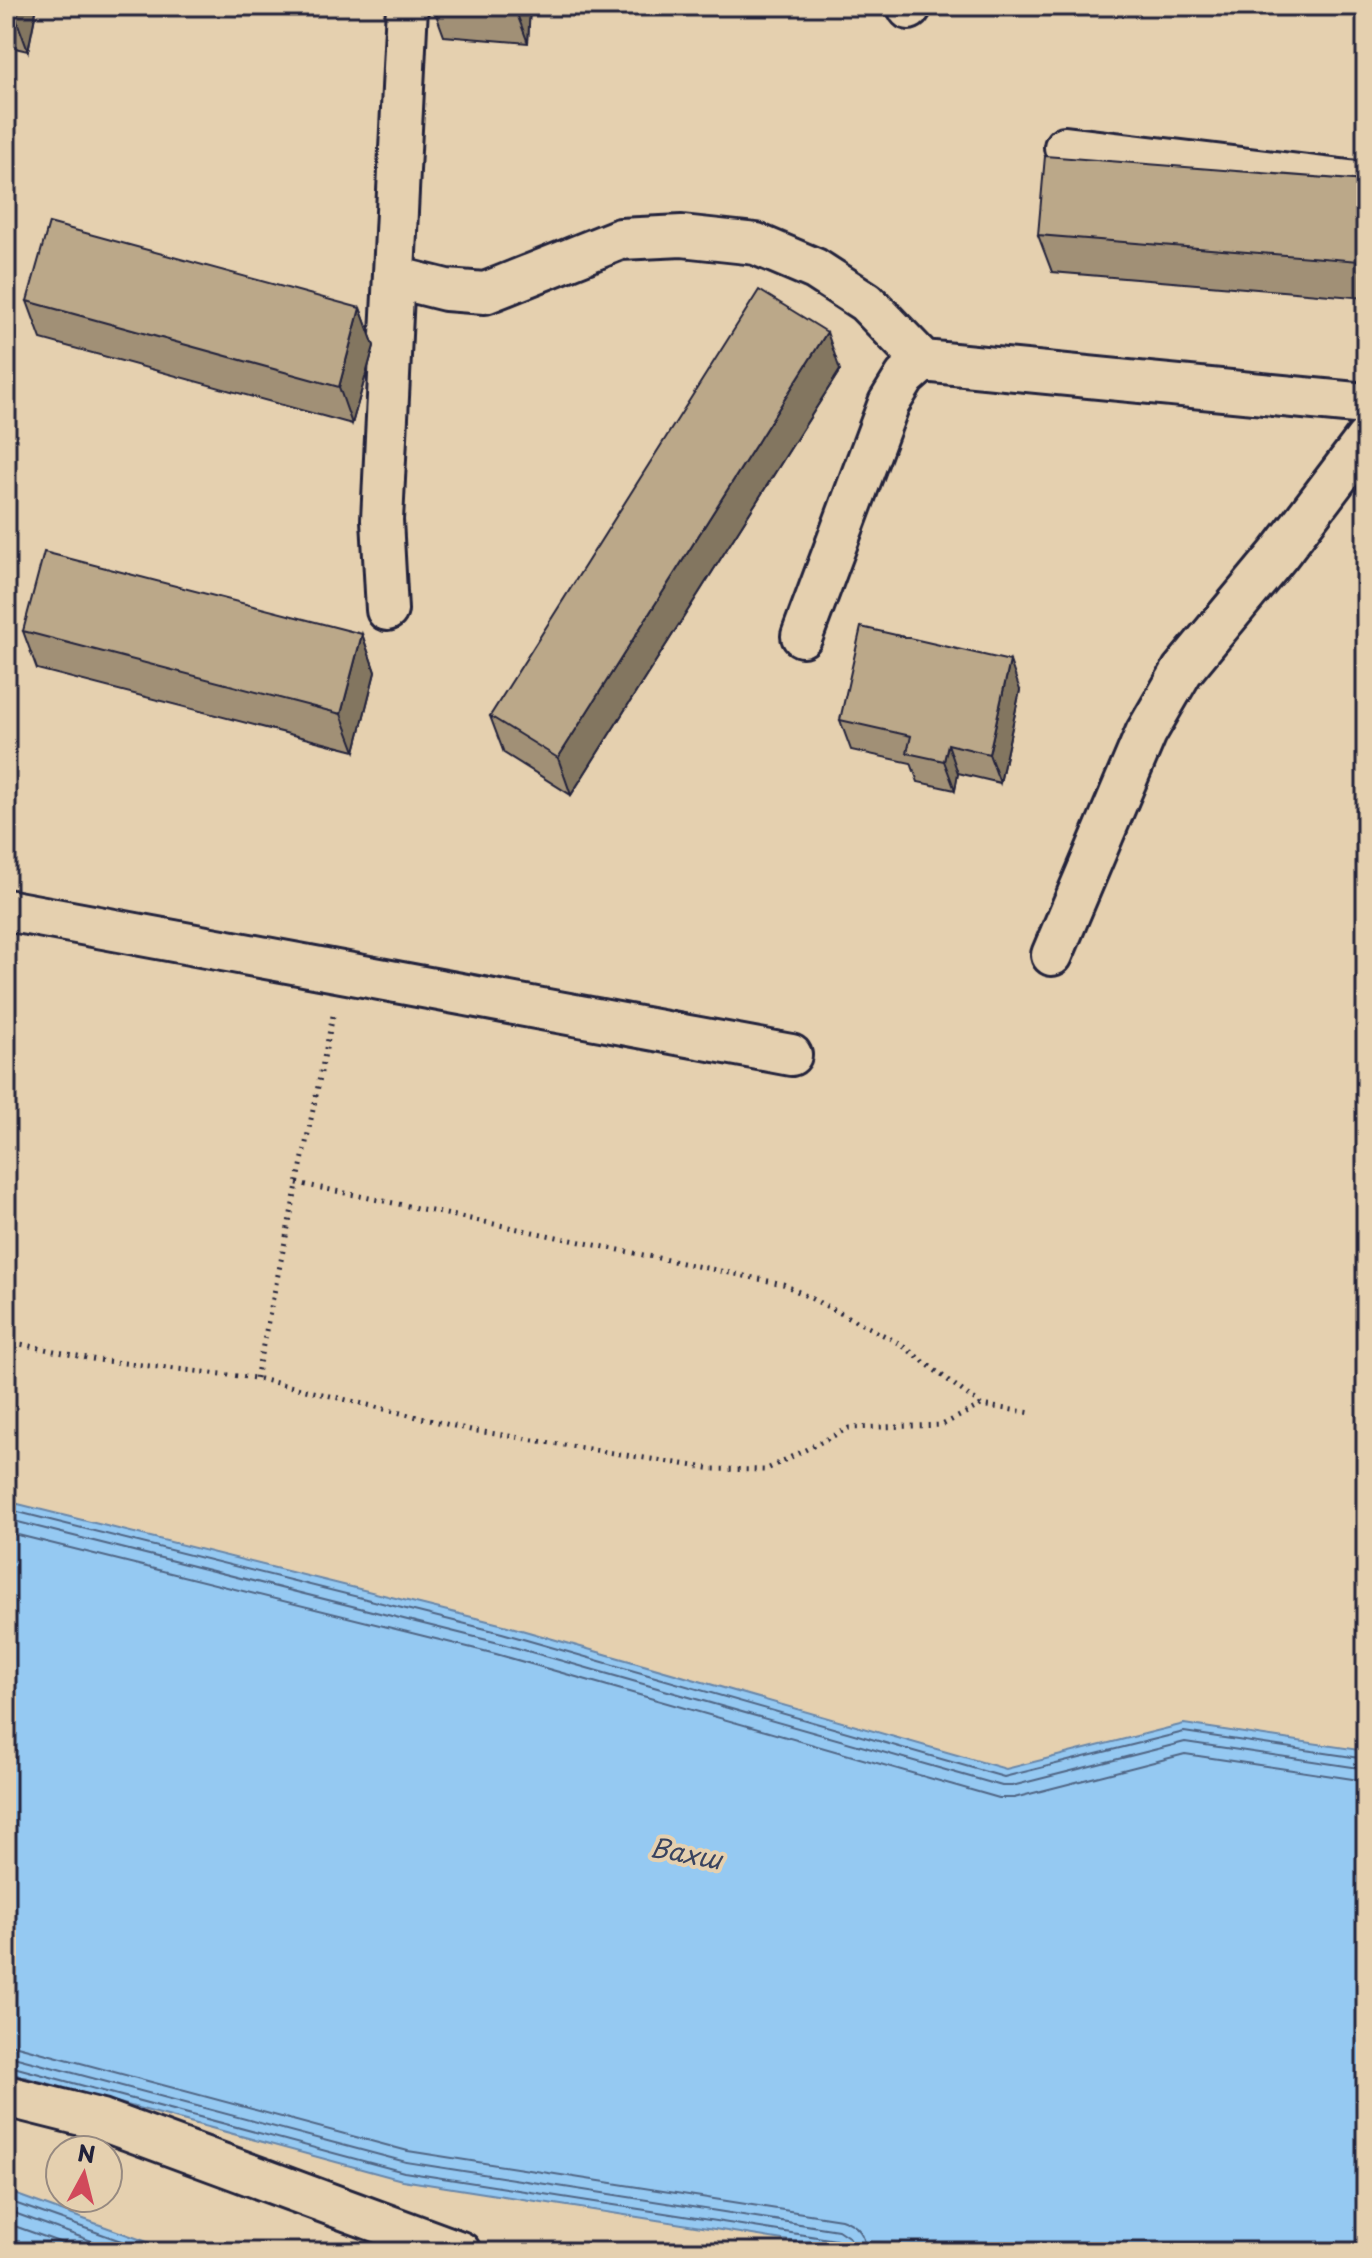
<svg xmlns="http://www.w3.org/2000/svg" width="1372" height="2258" viewBox="0 0 1372 2258" font-family="'Playpen Sans',sans-serif">
  <style>
    .water { fill: #95c9f2; stroke: #6786a9; stroke-width: 2 }
    .lines { fill: none; stroke-linecap: round; stroke-linejoin: round }
    .shore { stroke: #506584; stroke-width: 2 }
    .minor-casing { stroke: #22223b; stroke-width: 46 }
    .path { stroke: #22223b; stroke-width: 5; stroke-dasharray: 2 6; stroke-linecap: butt }
    .minor { stroke: #e5d0af; stroke-width: 40 }
    .wall { fill: #a19076; stroke: #22223b; stroke-width: 2 }
    .shaded-wall { fill: #837660; stroke: #22223b; stroke-width: 2 }
    .building { fill: #bba889; stroke: #22223b; stroke-width: 2 }
    .labels { text-anchor: middle; stroke-width: 8; stroke-linejoin: round; paint-order: stroke }
    .water-label { font-size: 26px; font-style: italic; fill: #394360; stroke: #e5d0af }
  </style>
  <rect width="100%" height="100%" fill="#e5d0af"/>
  <filter id="ink" filterUnits="userSpaceOnUse"><feTurbulence type="fractalNoise" baseFrequency=".0125" numOctaves="2"/><feDisplacementMap in="SourceGraphic" scale="16" xChannelSelector="R" yChannelSelector="G"/><feConvolveMatrix kernelMatrix="1 2 1 2 8 2 1 2 1" color-interpolation-filters="sRGB"/></filter>
  <g filter="url(#ink)">
    <path class="water" d="M6 1501 504 1625 1006 1769 1184 1724 1366 1751V2252H860L402 2180 6 2072Z
      M6 2191 175 2252H6Z"/>
    <g class="lines">
      <path class="shore" d="M6 1509 502 1633 1004 1777 1184 1732 1366 1759
        M6 1519 499 1643 1002 1786H1012L1185 1742 1366 1769
        M6 1532 496 1654 999 1798H1014L1185 1754 1366 1781
        M6 2043 408 2151 841 2219C857 2224 866 2235 866 2252
        M6 2055 406 2162 838 2230 850 2238 854 2252
        M6 2065 404 2172 836 2240 843 2245 844 2252
        M6 2200 152 2252
        M6 2210 122 2252
        M6 2223 87 2252"/>
      <defs>
        <path id="minor" d="M909 9 911 6
          M1065 147 1366 183
          M394 277 446 290 485 293 620 239 682 236 756 244 815 269 866 302 923 361
          M387 610 382 520 407 6
          M802 636 889 403 905 377 923 361 1366 404
          M6 910 791 1055
          M1052 955 1146 733 1182 671 1279 554 1366 439
          M6 2096 102 2120 460 2252"/>
      </defs>
      <use href="#minor" class="minor-casing"/>
      <path class="path" d="M297 1183 783 1284 899 1343 981 1405
        M6 1341 97 1360 256 1378 471 1430 713 1469 765 1470 849 1428 942 1425 981 1405 1032 1413
        M256 1378 334 1011"/>
      <use href="#minor" class="minor"/>
    </g>
    <path class="wall" d="M6 6H37L28 51 6 46Z
      M433 6H530L528 43 444 36Z
      M1365 181 1366 184V298L1052 272 1038 235Z
      M27 301 360 308 374 346 352 424 41 339Z
      M840 370 571 795 504 753 490 716Z
      M23 631 362 634 375 672 355 751 37 669Z
      M1020 690 1000 783 958 773 955 790 918 782 911 763 851 750 840 720Z"/>
    <path class="shaded-wall" d="M16 6H37L28 51 14 13Z
      M514 6H530L528 43Z
      M1365 181 1366 184V281L1359 261Z
      M360 308 374 346 352 424 339 387Z
      M827 332 840 370 571 795 558 758Z
      M362 634 375 672 355 751 341 714Z
      M1010 661 1020 690 1000 783 989 754Z
      M948 744 958 773 955 790 944 761Z"/>
    <path class="building" d="M6 6H16L14 13 6 12Z
      M1045 156 1365 181 1359 261 1038 235Z
      M49 223 360 308 339 387 27 301Z
      M759 290 827 332 558 758 490 716Z
      M44 552 362 634 341 714 23 631Z
      M861 627 1010 661 989 754 948 744 944 761 907 753 911 736 840 720Z"/>
  </g>
  <g class="labels">
    <g class="water-label">
      <text transform="translate(686 1854) rotate(11)" y="9">Вахш</text>
    </g>
  </g>
  <rect width="1372" height="2258" fill="none" stroke="#e5d0af" stroke-width="32"/>
  <rect x="16" y="16" width="1340" height="2226" fill="none" stroke="#22223b" stroke-width="3" filter="url(#ink)"/>
  <g transform="translate(84 2174) rotate(7)"><circle r="38" fill="#e5d0af" stroke="#978a81" stroke-width="2"/>
  <path d="M0-6L14 30L0 20L-14 30Z" fill="#d1495b"/>
  <text y="-12" font-size="22" font-weight="bold" text-anchor="middle" fill="#22223b">N</text>
  </g>
</svg>
